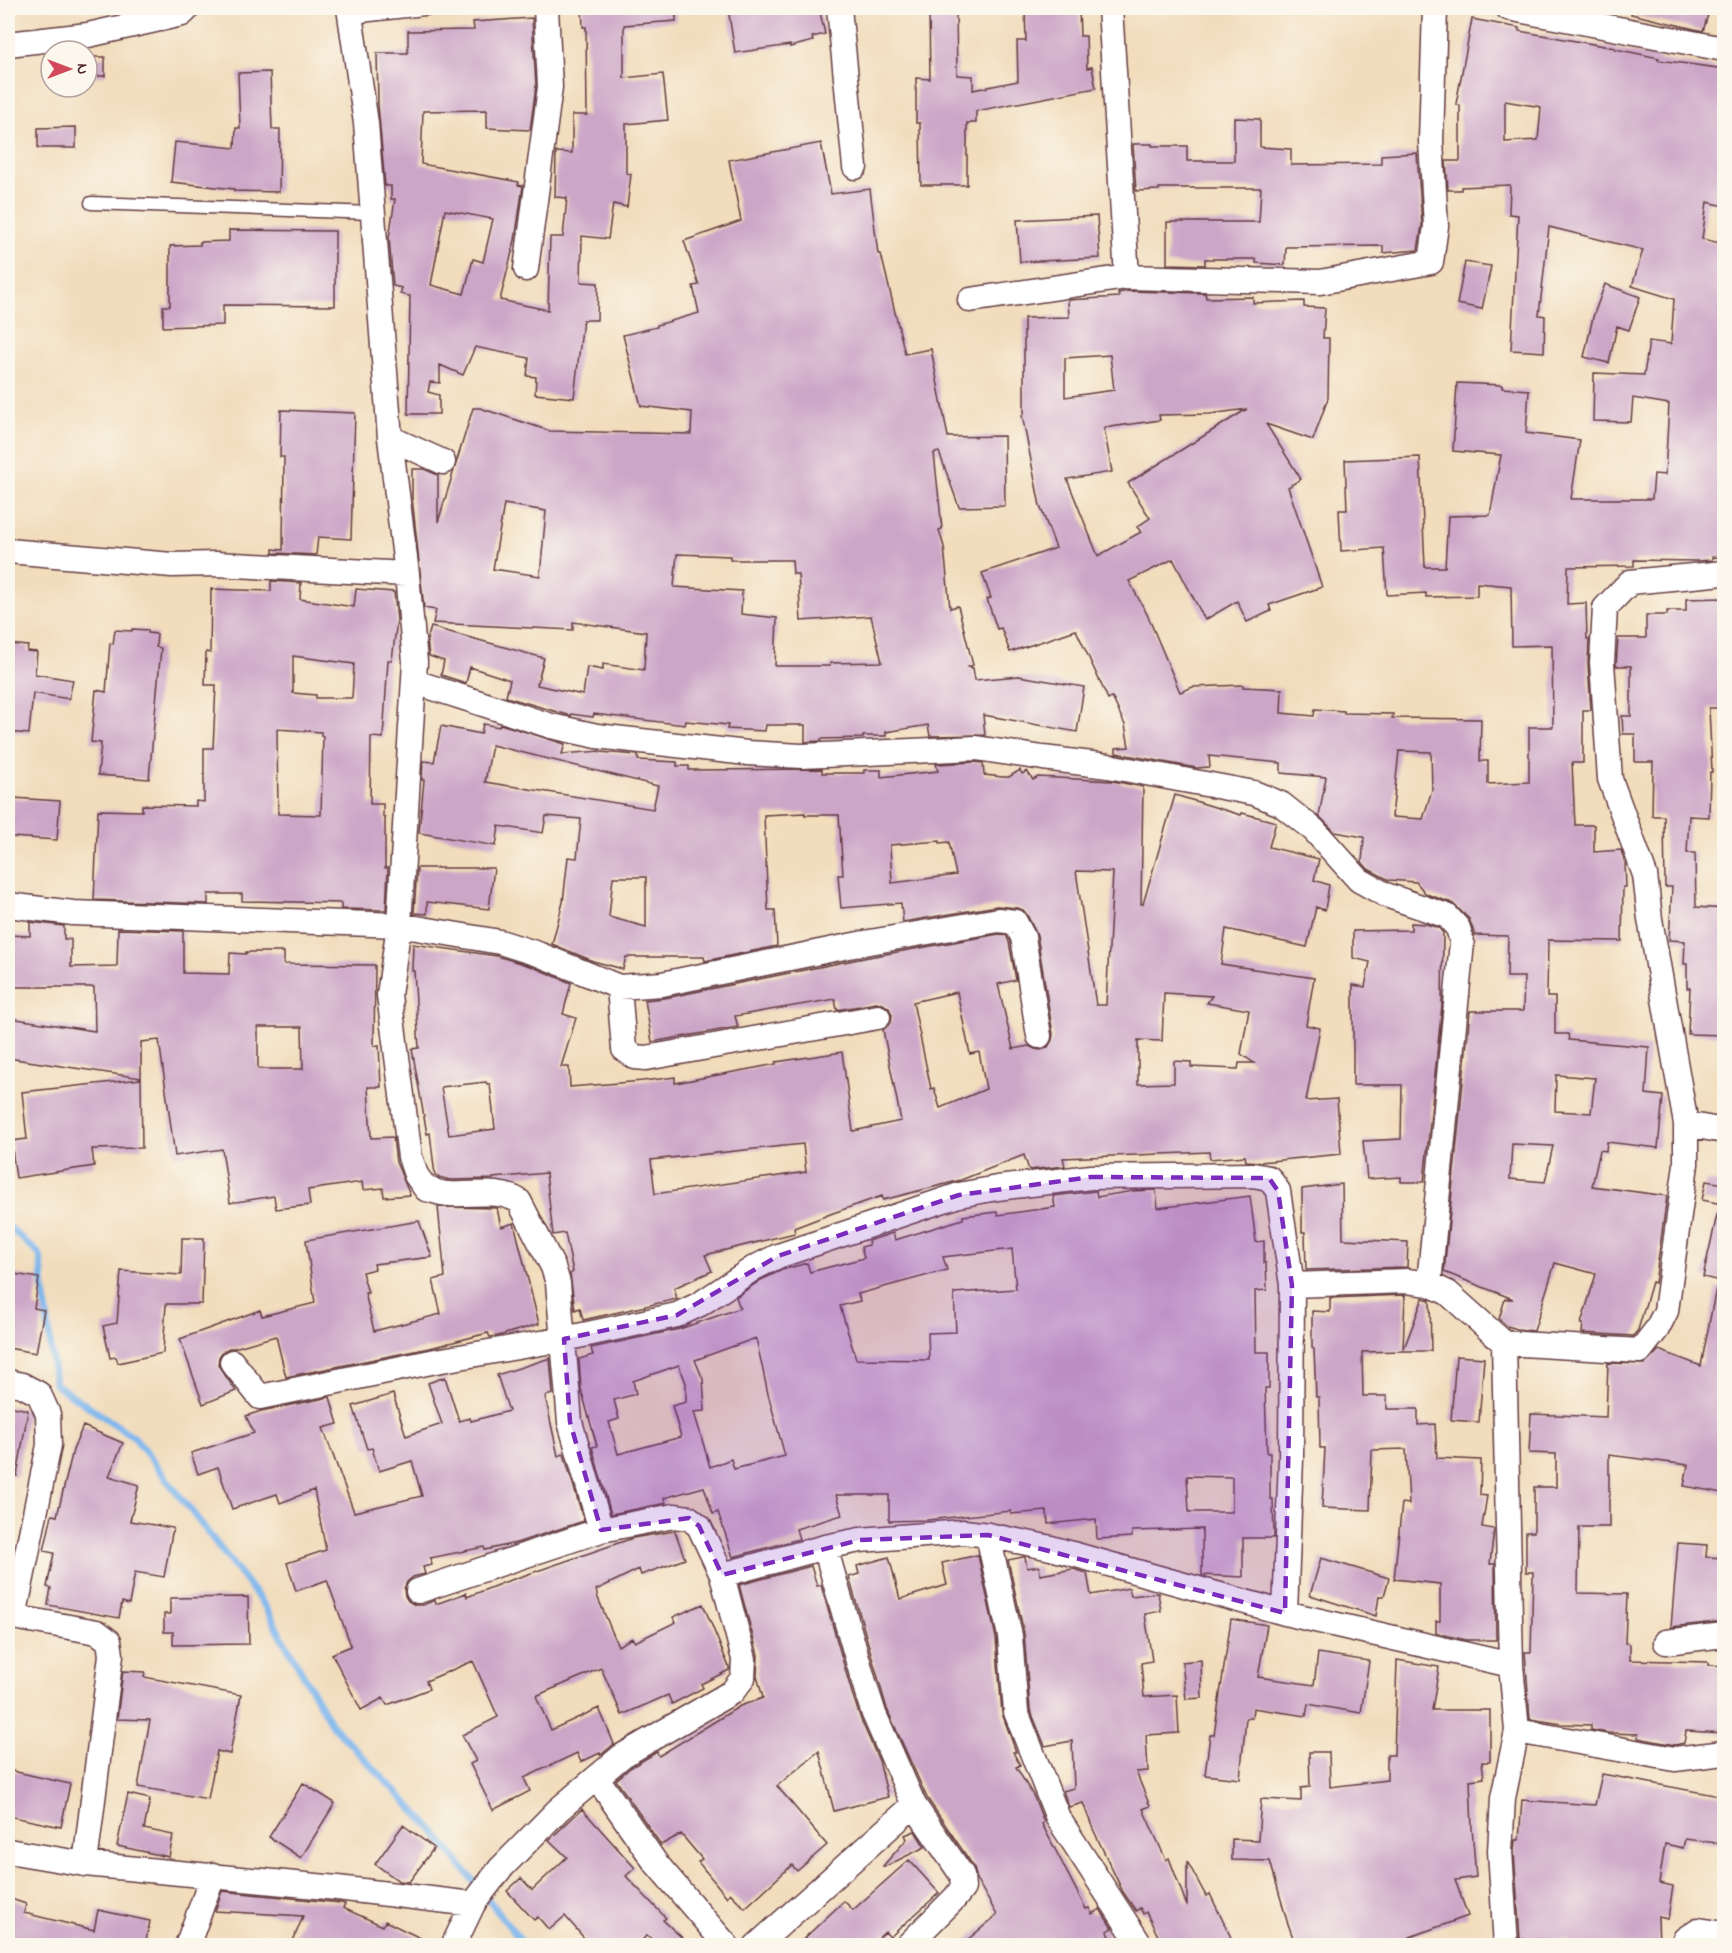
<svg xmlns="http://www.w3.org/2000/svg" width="1732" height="1953" viewBox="0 0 1732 1953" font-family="'Indie Flower',sans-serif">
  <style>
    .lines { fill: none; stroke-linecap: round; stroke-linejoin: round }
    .stream { stroke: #7cb5ed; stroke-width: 7 }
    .building { fill: #cca6c7; fill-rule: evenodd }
    .lane-casing { stroke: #633b41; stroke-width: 15 }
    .street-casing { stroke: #633b41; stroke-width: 27 }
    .lane { stroke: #fff; stroke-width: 12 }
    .street { stroke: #fff; stroke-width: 24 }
    .marked { fill: #7b2cbf; fill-opacity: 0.2; stroke: #7b2cbf; stroke-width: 4.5; stroke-dasharray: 12 8; stroke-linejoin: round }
  </style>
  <rect width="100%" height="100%" fill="#fbf7ec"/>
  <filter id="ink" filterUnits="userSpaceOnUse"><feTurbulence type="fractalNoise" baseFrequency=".0167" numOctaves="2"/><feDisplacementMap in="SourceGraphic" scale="12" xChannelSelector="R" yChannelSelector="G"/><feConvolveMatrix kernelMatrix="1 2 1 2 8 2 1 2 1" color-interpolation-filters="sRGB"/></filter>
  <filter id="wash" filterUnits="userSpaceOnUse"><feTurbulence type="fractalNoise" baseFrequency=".008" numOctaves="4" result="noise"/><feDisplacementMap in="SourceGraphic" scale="24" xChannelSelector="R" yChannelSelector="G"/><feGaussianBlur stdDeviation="1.35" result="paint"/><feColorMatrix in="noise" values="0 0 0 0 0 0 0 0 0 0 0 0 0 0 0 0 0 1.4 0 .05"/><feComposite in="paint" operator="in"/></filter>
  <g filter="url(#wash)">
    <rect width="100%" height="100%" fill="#f1dcbb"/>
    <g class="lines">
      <path class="stream" d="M8 1226 40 1255 55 1384 134 1437 264 1605 331 1724 432 1829 525 1946"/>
    </g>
    <g id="blocks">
      <path class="building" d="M582 8H676V21L624 25V78L663 74 668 120 626 124V173L631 174 627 207 613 204 608 239 582 236 581 282 598 283 597 320H583L574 398 535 394 536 377 527 376 529 358 475 347 463 375 440 365V383L430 382 428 392 439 395V414H408L410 296 400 294 402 288 393 286 389 238 395 199H391V186H385L378 104 377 53H408V31L474 30 473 22 532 18 536 86 530 130 487 128V110L423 111 421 164 519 182 518 185 523 186 515 240 500 300 548 310 550 237H563L567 198 555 197 556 152 572 153V115H587L586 27H583ZM445 210 493 219 483 262 473 259 464 294 431 285Z
        M728 8H819L825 34 812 37 813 41 790 47V45L735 53Z
        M929 8H956L957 75 973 76V90L1018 81 1017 41H1026L1025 8H1079L1080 36H1086L1087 68 1092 67 1096 88 976 111V123H967V185H921L920 123H916V78L930 79Z
        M1632 8H1710L1703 31 1631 14Z
        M1472 19 1520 28 1519 31 1615 48V49L1659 58 1658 60 1725 69V206L1707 202 1702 239 1725 244V415L1722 434H1721L1719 468 1725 469V558L1712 557V560L1697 561 1634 560V566L1568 567 1567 604 1586 603 1587 639H1589L1588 664 1591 710H1583V763H1572L1575 825H1594V852L1621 850 1625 863 1626 887H1623L1622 941 1548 940 1547 997H1555V1034H1568L1569 1040 1649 1047 1646 1094 1663 1096 1658 1148 1607 1142 1606 1151 1600 1150 1592 1186 1667 1196 1655 1283 1652 1282 1638 1330 1633 1336 1582 1333 1583 1324H1581L1596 1274 1555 1263 1534 1331 1517 1329 1507 1326 1499 1319 1505 1299H1513L1444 1272 1470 1011H1523L1524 977H1507L1508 936 1475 935 1469 919 1452 903 1426 894 1416 882 1389 880 1368 869 1362 862 1364 837 1335 832 1319 816 1326 777 1281 773V763L1209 756 1210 767 1196 768 1116 753V748L1129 747 1125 725 1112 697 1108 699 1076 630 1010 652 1001 628 997 629 987 599 991 598 982 573 1056 548 1040 506 1022 415 1024 414V318L1069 317 1068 300 1119 297 1118 293 1128 291 1205 293 1206 298 1253 297V303L1304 301V307L1325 308 1323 338H1329L1328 398 1313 440 1266 424 1301 479 1288 487 1322 587 1269 605 1271 611 1247 622 1237 601 1205 620 1173 559 1129 581 1147 614 1180 692 1193 687 1243 685V687L1282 689 1281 713 1314 716 1315 709 1344 711V713L1393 714 1392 718 1481 719 1480 761H1488V784L1529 782V727H1553L1552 645 1512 646 1511 586 1477 583V596L1426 597V593L1387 595 1384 548 1341 551 1339 510H1347L1345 460 1420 457 1425 567H1445L1448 516 1490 515 1501 455 1453 451 1457 383 1502 385V388L1529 390 1526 433 1580 440 1571 499H1652L1654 474 1665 475 1669 404 1633 398 1631 422 1593 421 1594 373 1644 375 1649 341 1671 344 1674 299 1632 286 1643 250 1549 227 1539 315 1545 316 1544 352 1511 350 1518 215 1509 214 1510 185 1461 187V190H1448L1446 161H1460V105L1456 104ZM1505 101 1541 107 1538 140 1505 142ZM1110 355 1114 390 1065 397V358ZM1247 409 1128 483 1150 518 1137 527 1141 532 1098 556 1067 479 1112 472 1104 428 1160 420 1159 415 1210 414ZM1399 751 1431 752 1432 790 1423 819 1392 817ZM1556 1075 1595 1078 1591 1113 1555 1111ZM1512 1144 1553 1146 1545 1182 1510 1179Z
        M87 57H105V76H87Z
        M270 72 272 129H280L279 192 234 191V189L171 182 175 142 235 148 236 128H240L238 73Z
        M1234 118 1260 119V147L1291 149V165L1381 164V155L1417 153 1422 225 1418 250 1383 253V246L1286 247 1285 265 1256 263V259H1205V265L1167 264V222H1259L1261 188H1159V190L1136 191 1133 144H1152V146H1187V161H1234Z
        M76 127V148H38V128Z
        M821 143 831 194 870 189 878 254H881L905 354 931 349 948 437 1004 436 1005 506 959 507 939 452 934 453 942 529 939 530 944 547 950 608 958 606 973 665 968 667 973 668 975 680 1019 676 1084 687 1077 732 983 715 985 735 930 736 928 725 886 732V736H863V738L821 739V741L805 742V725H766L765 731 727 729 728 725 686 721 685 725 594 714 593 717 571 714V716L506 697 510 680 470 667 466 683 441 675 444 661 429 656 427 640 431 627 544 658 537 685 583 695 587 667 603 670V664L644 670 646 632 573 622V630L433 623 436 610 424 608 412 497V469H424L438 475V522L473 408H480L550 431 691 434 692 412 641 406 623 335 657 327V325L699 313 693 286 699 285 684 241 741 221 729 160ZM504 504 546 511 540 576 493 569ZM677 554 730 556V560H792L793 574H798L801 621 871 616 882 662 830 663V666H775L777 618 741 614 742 591 674 587Z
        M1097 216 1100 258 1020 262 1017 220Z
        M229 230 335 231V306L223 305V325L163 327V306H170V246L200 245V242L229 241Z
        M1465 262 1491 266 1482 309 1457 304Z
        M1605 284 1640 297 1629 330 1617 326 1609 363 1584 357 1593 317Z
        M281 410 355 413 351 539 318 537 316 555 273 553V549L283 550 284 457H280Z
        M271 581 301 583 300 599 354 607 356 589 394 592 397 620 392 660H388L383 738 371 737 370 804H383V817H385V868H388L386 910 341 909V903L242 901V894H208V904L94 900 98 810 142 811V805L196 806V801L204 802V748H213L216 685H205L206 652 210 653 211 589 271 591ZM293 656 354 664 352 698H316V695L293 693ZM277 729 321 732V736H323L321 815 278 814Z
        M1725 598V708H1709L1712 772H1710L1709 817 1689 816 1687 853H1695L1696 907 1725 909V1035L1688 1034 1690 988H1687V964H1684L1685 941 1669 940 1672 887H1665L1664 816H1652L1653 762H1635V734H1623L1622 716H1631V666H1616L1618 638H1646V615H1667V611H1686V599Z
        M132 629 148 630V633L157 634 156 647 161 648 149 779 98 775 101 743 91 742 96 690 106 692 110 643 113 644 115 630 132 631Z
        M8 644 28 646 27 651 37 652 35 674 73 680 69 699 33 693 29 734 8 732Z
        M483 724 499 727 500 724 565 744 562 754 600 751V752L638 755V760L677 762V766H689V770L822 769V773H864V770H881V777L938 771 936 764 975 762 983 763 984 775 1003 777H1009L1020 770 1022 774 1027 771 1033 780 1038 777 1113 781 1143 787 1141 904H1143L1175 795 1241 815 1242 813 1276 822 1269 847 1319 859 1314 880 1329 885 1325 910 1316 907 1307 947 1226 929 1221 964 1314 978 1306 1025 1320 1028 1306 1101 1337 1099 1341 1154 1260 1162 1246 1161 1245 1156 1210 1159 1209 1152 1063 1158 1065 1166 1029 1170 1024 1155 961 1180 883 1200 882 1196 833 1213 794 1228 795 1233 705 1255 712 1271 674 1288 677 1299 583 1320 580 1308 575 1310 570 1274 573 1272 565 1233 553 1235 546 1173 493 1178V1179L450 1180 435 1176 430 1133 427 1134 412 1049 419 1048 414 971H412L413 944 497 956 533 967 571 983 563 1014 576 1018 561 1067H569L570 1087 643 1081 675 1077V1083L776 1064V1062L842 1052 853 1131 901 1121 883 1030 891 1022 892 1015 889 1008 883 1004 876 1003 837 1010 835 999 735 1016 738 1027 652 1042 645 1000 665 998 869 957 999 934 1006 935 1009 942 1016 980 998 984 1013 1049 1029 1046 1035 1049 1041 1050 1048 1047 1052 1040 1053 1034 1037 935 1027 915 1023 910 1017 908 997 906 903 922 901 903 841 908 838 875H843L839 815H805V813L764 815 768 910H775L777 946 705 961 704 957H626L623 969 593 961 552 944 563 902 568 857 577 858 581 819 546 816 543 833 499 826 496 846 419 833 424 780H422L423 761 434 762 441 726 481 734ZM492 745 658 786 653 809 485 782ZM940 841V843L949 842 956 875 892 883 890 845ZM1076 871 1113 872 1106 1005H1096ZM613 877H646V927L609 917ZM957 992 970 1054 979 1052 986 1089 940 1108 934 1088 931 1089 913 1002ZM1164 993 1212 996 1207 1003 1249 1010 1241 1054 1254 1063H1239L1238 1069 1191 1067V1062L1174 1061V1083L1138 1084V1040L1162 1041ZM486 1082 487 1084H490L495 1129 449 1135 441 1087ZM803 1144 806 1172 655 1194 651 1160Z
        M13 798 60 801 57 840 11 837Z
        M417 868H494L489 909 427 902V914L414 913Z
        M30 922 64 926V939H71V967L117 966 118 929 183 931V973L229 974 230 953 246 954V952H284V964L375 965 374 1046 379 1045 381 1087H368L371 1138 393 1137 396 1162 410 1195 384 1197 383 1188 363 1190 362 1182 308 1190 310 1205 276 1209 274 1196 230 1203 222 1149 175 1156 159 1040 141 1042V1078L8 1058V1037L10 1018 95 1031 94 987H8V935L30 936ZM258 1027H302L303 1069H258Z
        M1411 923 1426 924 1439 928 1443 933 1442 1005 1424 1182H1401V1177L1367 1179 1363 1141 1401 1139 1402 1085H1353V985L1365 987 1370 962 1353 958V931L1411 930Z
        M141 1079 142 1148 92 1149 94 1166 16 1178 11 1141 27 1139 22 1092Z
        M1706 1181 1725 1184 1722 1204 1702 1200Z
        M1342 1184 1343 1239 1408 1242 1407 1267 1306 1270 1305 1232H1302V1189Z
        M1156 1190 1158 1208 1250 1196 1256 1242 1264 1241V1263H1266L1267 1290 1255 1291 1256 1352H1269V1388H1265L1267 1453H1270V1499H1273L1274 1538H1243V1577L1202 1575V1529L1132 1531V1537L1097 1539 1096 1519 1048 1524 1047 1511 1011 1514V1511L927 1520 889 1521V1495H836L842 1515 796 1529 799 1539 733 1557 718 1512 713 1514 704 1487 664 1498 666 1503 611 1514 592 1447 597 1446 581 1389 579 1359 593 1355 591 1348 680 1329 740 1308 736 1297 761 1280 782 1270 807 1263 810 1272 864 1258 861 1247 869 1245 868 1241 893 1233 895 1240 963 1219V1216L997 1212 998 1215 1055 1207 1053 1196 1096 1191 1097 1197 1133 1191ZM1012 1249 1016 1289 954 1293 956 1332 928 1333 929 1360 856 1359 840 1306 860 1301 858 1294 947 1270 943 1257ZM756 1338 768 1394 785 1456 734 1469 731 1459 710 1467 694 1412 705 1411 703 1379 695 1360ZM679 1365 686 1383V1402L672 1406 681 1437 618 1454 609 1422 619 1419 614 1400 636 1394 633 1381ZM1187 1476 1232 1477V1512H1189Z
        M438 1207 497 1208 501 1227 514 1223 539 1324 498 1336 490 1337 488 1333 434 1347 286 1377 276 1336 234 1348H229L222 1352 219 1357 218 1365 236 1391 203 1404 180 1339 260 1310 262 1316 315 1303 306 1240 419 1221 432 1257 374 1264 375 1269 362 1272 368 1293H365L374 1331 441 1314 433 1280 445 1277Z
        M1717 1215 1725 1216V1282L1703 1277Z
        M182 1238H204L202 1304H166L163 1353 118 1363 116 1357 110 1358 103 1326 117 1323 121 1271 181 1275Z
        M8 1273 39 1278 34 1308 44 1310 36 1353 8 1348Z
        M1716 1288 1725 1289V1480L1722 1493 1684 1486 1688 1465 1609 1455V1527H1579L1578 1593 1627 1594 1625 1643 1630 1644V1660L1708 1662V1665L1725 1666V1733L1686 1731 1684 1743 1675 1745 1638 1738V1734L1608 1733 1591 1730V1725L1562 1724 1530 1719 1525 1652H1531L1533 1572H1526V1532H1534V1487H1556V1454L1529 1453 1531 1414 1606 1417 1608 1363 1645 1364 1659 1350 1701 1366Z
        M1405 1295 1403 1351 1362 1352 1363 1396H1387V1409H1418V1425L1435 1424 1437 1458 1481 1460 1480 1495 1487 1496 1482 1527 1494 1529 1490 1564H1495L1496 1640H1466L1436 1633V1621H1440V1584L1394 1579 1402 1503 1409 1504 1406 1449 1372 1450 1370 1510 1322 1508 1325 1448H1320L1319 1397H1316L1314 1349 1312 1348V1311L1330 1312V1298Z
        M1423 1298 1430 1300 1431 1351H1403Z
        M1456 1356 1484 1358 1479 1422 1451 1420Z
        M550 1358 553 1394 545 1396 558 1456 564 1454 584 1521 516 1543 485 1550 484 1547 430 1558 432 1565 423 1567 425 1574 413 1577 407 1582 404 1589 405 1596 408 1601 415 1605H423L435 1600 436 1604 466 1593 467 1597 505 1582 633 1538 675 1531 685 1559 641 1575 639 1569 596 1590 598 1598 618 1646 632 1638 635 1642 676 1622 673 1617 703 1604 729 1667V1670L701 1684 703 1688 672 1704 668 1695 622 1715 601 1668 536 1696 551 1730 599 1708 614 1744 601 1755 600 1753 581 1762 577 1753 524 1778 530 1791 493 1810 470 1764 476 1761 462 1735 498 1717 473 1661 426 1681 429 1689 387 1705 383 1698 361 1710 332 1654 351 1646 327 1580 296 1591 287 1563 326 1550 314 1490 280 1503 277 1494 232 1509 218 1467 198 1474 191 1453 254 1433 246 1416 261 1411 330 1397 338 1424 323 1428 354 1512 422 1496 412 1461 379 1471 372 1448 367 1449 353 1406 393 1394 406 1436 442 1424 428 1383 445 1377 459 1421 470 1418 471 1421 509 1411 497 1375Z
        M8 1406 28 1410 17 1476H8Z
        M83 1426 123 1443 109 1476 139 1485 130 1521 173 1528 164 1577 135 1572 129 1604 122 1602 119 1618 48 1605 51 1588 47 1587 54 1553 44 1551 52 1515 57 1516 73 1450Z
        M1678 1543 1707 1545 1706 1557 1725 1558V1621L1671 1627Z
        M978 1555 996 1638 1002 1713 1016 1752H1013L1020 1765 1016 1767 1034 1797 1044 1822 1042 1824 1086 1909 1089 1908 1092 1914 1100 1909 1112 1928 1107 1931 1116 1946H960L997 1915 977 1880 974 1867 927 1798 887 1709 849 1577 859 1574 857 1566 889 1557 900 1599 947 1585 942 1563Z
        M1023 1557H1025L1027 1568 1039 1566 1040 1575 1073 1569 1087 1573 1091 1595 1129 1588 1131 1596 1158 1593 1161 1611 1145 1614 1152 1661 1141 1663 1144 1697 1177 1695 1179 1733 1146 1735 1148 1771 1136 1772 1150 1806 1143 1809 1166 1860 1169 1858 1187 1906V1861L1206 1896 1210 1894 1235 1946H1163L1146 1912 1143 1914 1140 1908 1136 1911 1123 1892 1093 1829 1083 1803 1069 1807 1063 1791 1074 1788 1072 1741 1045 1746 1030 1709 1024 1633 1008 1560Z
        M1321 1558 1389 1578 1384 1596H1379L1376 1616 1310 1595Z
        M811 1566 817 1586 821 1585 852 1693 861 1720 879 1761 888 1797 834 1811 819 1751 777 1786 827 1845 797 1871 792 1865 745 1908 730 1893 727 1897 698 1862 702 1859 681 1834 661 1845 616 1780 630 1768 657 1752 659 1756 740 1706 763 1698 757 1676 758 1655 739 1585Z
        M248 1597 249 1644 173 1645V1632H164V1614H170V1598Z
        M1231 1619 1267 1625 1258 1677 1314 1685 1318 1653 1369 1661 1361 1713 1308 1704 1306 1716 1253 1708 1252 1718H1246L1240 1779 1205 1775 1210 1735H1214Z
        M1201 1660 1202 1698 1186 1699 1182 1662Z
        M1397 1660 1439 1667 1432 1710H1490V1762H1482L1484 1778 1470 1780 1472 1828 1476 1877 1455 1880 1468 1916 1410 1937 1413 1946H1296L1287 1921 1270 1861 1232 1860V1839L1258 1840 1261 1799 1301 1801V1788L1310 1787 1309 1752H1329L1330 1787 1387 1780V1755H1394Z
        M123 1671 145 1672 144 1677 241 1695 230 1754 217 1751 208 1799 138 1787 150 1720 117 1719Z
        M8 1770 70 1784 61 1827 8 1816Z
        M1602 1774 1725 1797V1844L1685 1839 1683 1848 1665 1844 1659 1883 1673 1886 1668 1919 1658 1917 1659 1946H1568L1567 1940 1520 1939 1514 1851 1515 1840H1519L1522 1800 1595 1805Z
        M303 1783 335 1803 301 1858 269 1837Z
        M128 1794 150 1799 144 1829 173 1835 169 1857 117 1846Z
        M582 1809 635 1868 626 1876 666 1918 663 1920 691 1946H659L647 1935 637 1946H591L565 1916 549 1930 538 1917 534 1920 507 1891 521 1878 532 1890 567 1857 549 1840Z
        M403 1825 434 1848 409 1882 399 1881 375 1864Z
        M915 1831 925 1847 884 1867 883 1866 907 1839 905 1835Z
        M909 1860 939 1893 890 1937 885 1932 870 1946H796L844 1901 853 1910Z
        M222 1891 341 1903 345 1904 343 1908 383 1926 385 1921 437 1946H291L303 1916 215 1911Z
        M8 1898 26 1904 24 1913 94 1930 98 1910 150 1921 145 1946H8Z"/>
    </g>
  </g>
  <g filter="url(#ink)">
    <use href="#blocks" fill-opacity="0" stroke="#633b41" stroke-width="1.5"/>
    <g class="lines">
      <defs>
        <path id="lane" d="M352 17 433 8
          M91 203 373 213"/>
        <path id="street" d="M349 8 366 123 390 438 407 574 415 662 399 925 389 995 410 1157 416 1175 426 1189C433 1190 441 1194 449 1194 473 1196 497 1188 519 1201L553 1267 558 1283 570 1422 601 1530 674 1516 689 1518 699 1526 722 1575 744 1659 743 1678 732 1692 622 1756 558 1810 500 1869 473 1904 453 1946
          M839 8 855 167
          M1110 8 1127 277
          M1508 8 1724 49
          M8 44 88 35 182 14 188 8
          M526 269 550 87 546 8
          M970 300 1127 277 1320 282 1431 262 1436 226 1431 141 1435 8
          M390 438 443 462
          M8 551 172 565 216 564 407 574
          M415 682 551 726 597 736 747 753 802 756 976 748 1043 758 1108 766 1254 793 1281 804 1314 830 1359 880 1386 895 1447 916 1458 928 1462 942 1429 1284
          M8 905 73 913 399 925 500 942 538 954 619 987 624 1049 635 1057 646 1058 878 1017
          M619 987 662 984 864 943 999 920 1015 922 1023 937 1039 1036
          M1686 1124 1724 1131
          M1292 1285 1407 1281 1429 1284 1448 1293 1504 1343 1640 1351 1657 1329 1666 1311 1686 1164V1124L1650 919 1645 875 1610 779 1602 663 1605 608 1630 582 1724 573
          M1504 1343 1511 1665 1517 1731 1503 1798 1500 1851 1506 1946
          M232 1362 260 1397 436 1361 564 1339 677 1315 700 1304 754 1268 778 1256 959 1195 997 1188 1091 1177 1253 1175 1269 1178 1278 1191 1292 1285 1291 1459 1285 1613
          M8 1382 22 1385 39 1394 48 1414 49 1445 14 1617
          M988 1535 1010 1636 1016 1712 1058 1818 1141 1946
          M825 1547 866 1689 874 1714 914 1805 962 1875 963 1888 955 1898 907 1946
          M722 1575 825 1547 860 1540 964 1532 988 1535 1051 1548 1285 1613 1511 1665
          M418 1591 601 1530
          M8 1616 97 1632 109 1641 111 1655 85 1864
          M1666 1642 1724 1635
          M1517 1731 1675 1759 1724 1753
          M597 1778 655 1862 727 1946
          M8 1851 85 1864 337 1888 473 1904
          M187 1946 213 1875
          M756 1946 914 1805
          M1686 1946 1685 1939 1698 1930 1724 1934"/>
      </defs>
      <use href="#lane" class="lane-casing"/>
      <use href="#street" class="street-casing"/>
      <use href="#lane" class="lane"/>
      <use href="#street" class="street"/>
    </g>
  </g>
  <path class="marked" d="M1091 1177 1269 1178 1278 1191 1292 1285 1285 1613 988 1535 860 1540 722 1575 699 1526 689 1518 601 1530 570 1422 564 1339 677 1315 778 1256 959 1195Z"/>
  <rect width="1732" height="1953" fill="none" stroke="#fbf7ec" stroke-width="30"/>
  <g transform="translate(69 69) rotate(90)"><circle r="28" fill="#fbf7ec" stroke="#b4a19f" stroke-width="1.5"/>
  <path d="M0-4.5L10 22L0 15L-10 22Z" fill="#d1495b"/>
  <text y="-9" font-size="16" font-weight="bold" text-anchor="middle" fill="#4a1f2b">N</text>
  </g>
</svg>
